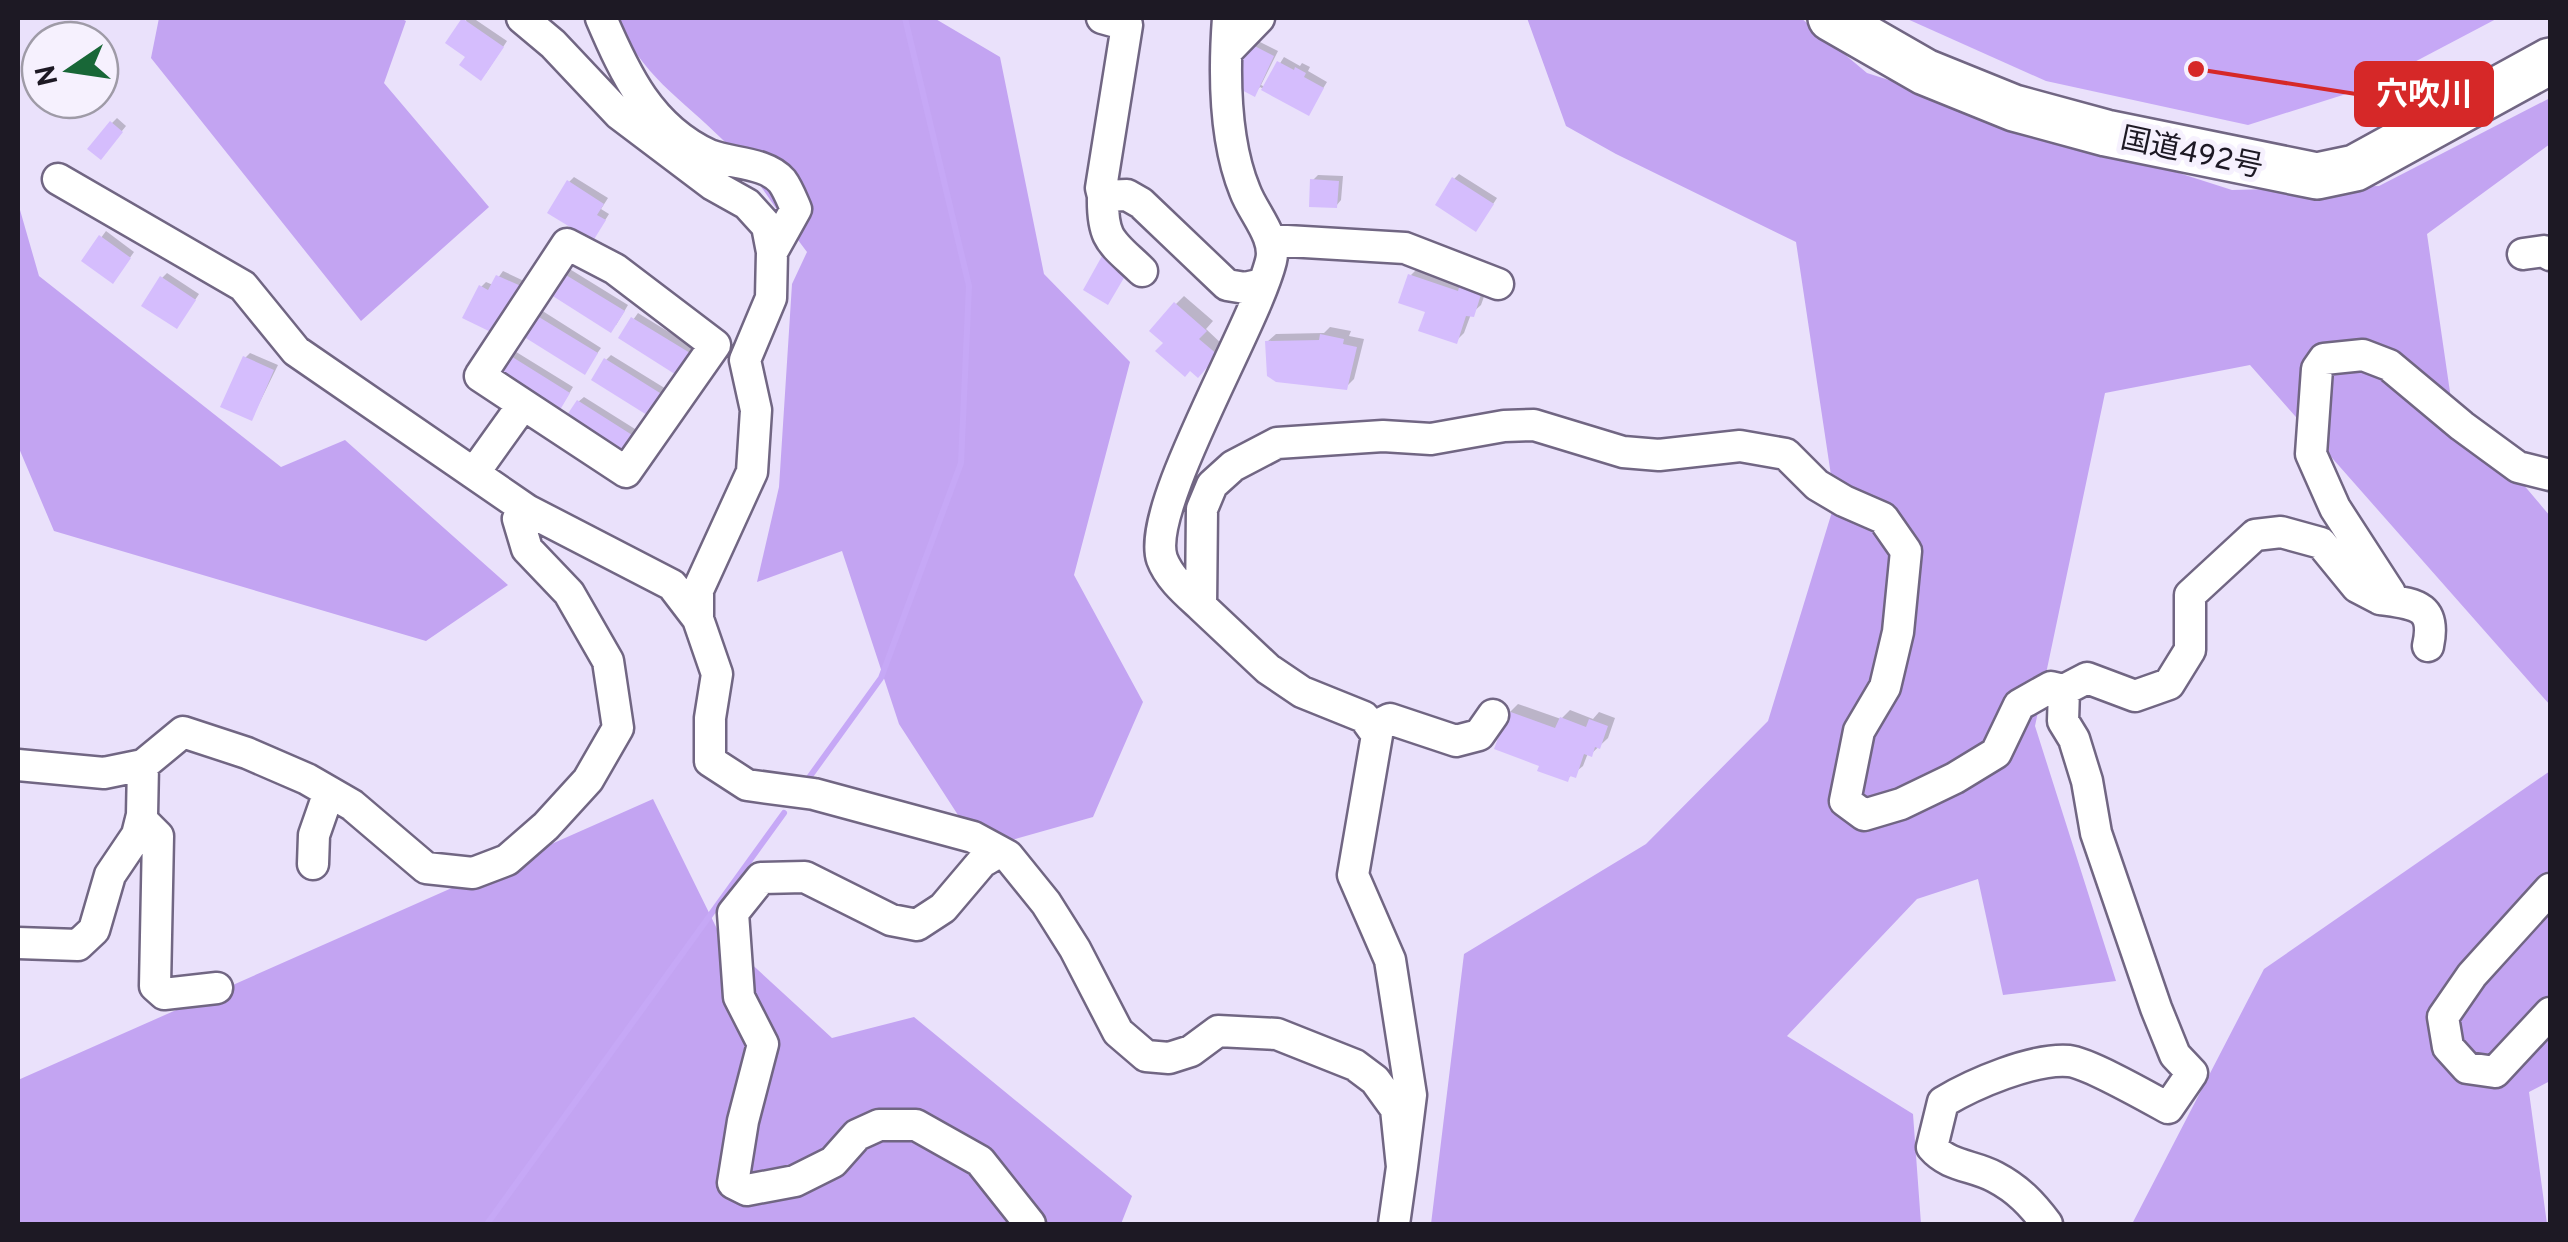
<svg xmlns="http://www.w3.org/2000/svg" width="2568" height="1242" viewBox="0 0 2568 1242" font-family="Overpass,'Noto Sans JP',sans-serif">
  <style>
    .forest { fill: #c3a4f2 }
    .water { fill: #c6a8f6 }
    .shadow { fill: #0003 }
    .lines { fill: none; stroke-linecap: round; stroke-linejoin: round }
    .stream { stroke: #c6a8f6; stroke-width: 6 }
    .building { fill: #d5bdfd }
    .minor-casing { stroke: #716683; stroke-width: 35 }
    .highway-casing { stroke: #716683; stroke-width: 50 }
    .minor { stroke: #fff; stroke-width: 30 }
    .highway { stroke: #fff; stroke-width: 45 }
    .labels { text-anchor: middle; stroke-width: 10; stroke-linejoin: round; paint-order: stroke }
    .street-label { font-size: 30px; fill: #1d1924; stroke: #f6f1fe }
    .leader { fill: none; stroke: #d62828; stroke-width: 4 }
    .callout-dot { fill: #d62828; stroke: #f6f1fe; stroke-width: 4 }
    .callout { fill: #d62828; stroke: #d62828; stroke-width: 4 }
    .callout-label { font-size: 32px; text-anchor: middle; font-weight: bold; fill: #fff }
  </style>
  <rect width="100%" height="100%" fill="#eae1fb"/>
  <path class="forest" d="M159 18H400L406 21 384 83 489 207 361 321 151 58Z
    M618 18H934L1000 57 1044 274 1130 362 1074 575 1143 702 1093 817 980 849 899 724 842 551 757 582 779 487 792 284 807 252C780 217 754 171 723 140 683 100 638 73 618 18Z
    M1527 18H1801L1867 73 2232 190 2379 186 2550 98V144L2427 234 2451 399 2550 516V705L2250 365 2105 393 2035 726 2116 981 2003 995 1978 879 1917 899 1787 1036 1913 1114 1921 1224H1431L1464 954 1646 844 1768 721 1835 502 1796 242 1616 154 1566 126Z
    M18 203 39 276 281 467 345 440 508 585 426 641 54 531 18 446Z
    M2550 771V1081L2529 1092 2547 1224H2132L2264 969Z
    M653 799 720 935 832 1038 914 1017 1132 1196 1121 1224H18V1080Z"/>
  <path class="water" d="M1905 18H2498L2365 88 2248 125 2046 81Z"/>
  <path class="shadow" d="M466 18H473L507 41 486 73 468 56Z
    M1252 38 1278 51 1261 85 1265 87 1284 57 1300 66 1302 63 1310 67 1308 71 1327 82 1308 113 1260 87 1254 94Z
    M117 118 126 126 105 152 112 123Z
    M1459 174 1497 198 1480 224 1454 179Z
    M1318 175 1343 176 1341 200 1336 206 1313 180Z
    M574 177 608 198 601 209 609 214 597 233 569 182Z
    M106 231 134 252 117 276 84 261Z
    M1419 267 1490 280 1481 305 1471 314 1464 333 1456 341 1428 310 1411 275Z
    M568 268 628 305 616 325 551 292Z
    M503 271 524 281 502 327 481 287 486 282 493 285Z
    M167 273 199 294 181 321 162 278Z
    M1184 296 1213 321 1206 329 1224 346 1198 375 1166 343 1176 304Z
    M541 310 601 348 584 372 536 315Z
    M638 313 698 350 686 369 621 337Z
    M1330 327 1351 331 1349 336 1364 339 1354 379 1346 387 1267 342 1276 334 1324 333Z
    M513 350 573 387 561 407 496 374Z
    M250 353 278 365 252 418 245 358Z
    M611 355 671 392 654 417 606 360Z
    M584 397 643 434 632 453 578 402Z
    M1518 704 1561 719 1570 710 1593 719 1599 712 1615 718 1608 738 1591 754 1588 753 1583 766 1567 779 1542 764 1510 712Z"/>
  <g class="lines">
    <path class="stream" d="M808 779 881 678 961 463 969 286 905 18
      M487 1224 784 813"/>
  </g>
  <path class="building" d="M462 18 504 47 481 81 459 65 465 57 445 43Z
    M1245 41 1274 56 1255 97 1236 87 1242 74 1236 71V59Z
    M1277 61 1294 70 1295 67 1306 73 1304 77 1324 88 1309 116 1261 90Z
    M110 121 123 132 101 160 87 149Z
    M1452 177 1494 204 1476 232 1435 205Z
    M1310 179 1339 181 1337 208 1309 207Z
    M567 180 604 204 597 215 606 220 593 241 547 213Z
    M99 235 131 258 113 284 81 261Z
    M1102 256 1128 271 1108 305 1083 290Z
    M561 272 625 311 611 333 548 293Z
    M1408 274 1458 291 1461 280 1483 288 1474 317 1466 316 1457 344 1418 331 1425 312 1398 303Z
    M496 275 521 286 497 335 462 318 479 285 488 290Z
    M160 276 196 300 177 329 141 306Z
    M1174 302 1207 331 1199 339 1218 355 1198 378 1190 371 1185 377 1155 351 1163 343 1149 331Z
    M534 314 598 353 585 375 521 335Z
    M631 317 695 356 681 378 618 338Z
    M1320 334 1344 339 1343 344 1357 347 1347 390 1276 382 1267 376 1265 341 1319 340Z
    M506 353 570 393 557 415 493 375Z
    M243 356 274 370 252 421 220 407Z
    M604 358 668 398 655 420 591 380Z
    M577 400 640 440 627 461 563 421Z
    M1508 711 1555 728 1560 717 1586 727 1589 719 1608 726 1600 749 1595 747 1592 757 1584 754 1576 778 1570 776 1568 782 1537 771 1539 766 1494 749Z"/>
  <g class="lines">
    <defs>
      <path id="minor" d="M522 18 553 44 619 114 713 185 747 204 767 226 772 252 771 298 745 360 756 410 752 472 698 590V619
        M601 18C625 74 650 128 709 155 731 164 766 162 782 181 788 189 792 200 796 209L772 252
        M1102 18 1127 25 1101 188 1103 196 1127 195 1141 203 1227 285 1245 288 1263 284
        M1227 51 1259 18
        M58 179 243 286 296 351 527 510 672 585 698 619 717 674 710 718V761L747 785 814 794 973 837 1008 856 1046 903 1075 949 1118 1032 1146 1056 1169 1058 1191 1051 1218 1031 1277 1034 1355 1065 1375 1080 1396 1109 1402 1167 1394 1224
        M1103 196C1102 241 1112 242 1142 271
        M1270 240 1405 248 1498 284
        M567 244 615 269 715 345 626 472 480 376Z
        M2523 254 2544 251 2550 255
        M474 473 522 406
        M2380 599C2414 604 2437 604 2428 646
        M1201 606C1187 593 1169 578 1162 559 1145 508 1255 326 1271 261 1277 237 1253 213 1245 191 1224 140 1224 72 1228 18
        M1372 728 1390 719 1456 741 1479 735 1493 715
        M18 765 104 773 143 765 183 732 247 753 307 779 352 805 426 868 473 873 507 860 546 826 588 780 618 728 608 661 569 593 527 549 518 519 527 510
        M141 819 158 836 155 986 164 994 217 988
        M999 852 982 862 943 908 917 925 891 920 805 877 761 878 733 913 739 997 763 1044 743 1121 733 1183 747 1190 795 1181 833 1162 857 1135 879 1125H916L980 1161 1030 1224
        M313 864 314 835 329 792
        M2550 889 2472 975 2443 1017 2448 1047 2467 1068 2495 1072 2550 1013
        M18 943 78 945 94 930 110 875 137 835 142 815 143 765
        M1402 1167 1411 1095 1390 960 1353 875 1377 735 1364 717 1302 692 1268 669 1201 606 1202 509 1212 485 1233 466 1277 443 1383 436 1431 439 1504 426 1534 425 1623 452 1659 455 1740 446 1786 454 1817 485 1844 501 1883 518 1906 551 1898 632 1885 687 1859 731 1845 801 1864 815 1901 804 1955 778 1996 753 2019 705 2051 687 2064 690
        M2047 1224C2032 1204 2018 1189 1995 1177 1973 1165 1949 1167 1932 1147L1943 1102C1973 1084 2033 1058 2069 1061 2088 1063 2148 1097 2168 1108L2192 1073 2175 1055 2156 1008 2096 833 2087 781 2074 739 2063 721 2064 690 2087 678 2135 696 2169 684 2190 650V595L2255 535 2281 532 2321 543 2357 587 2380 599 2390 593 2335 508 2311 454 2317 369 2324 359 2363 355 2389 365 2462 426 2518 467 2550 475"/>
      <path id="highway" d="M1831 18 1925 72 2014 108 2106 133 2317 176 2355 168 2550 61"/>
    </defs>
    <use href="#minor" class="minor-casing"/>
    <use href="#highway" class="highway-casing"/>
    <use href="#minor" class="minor"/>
    <use href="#highway" class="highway"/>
  </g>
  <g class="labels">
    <g class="street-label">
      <text transform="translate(2192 152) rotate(12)" y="10">国道492号</text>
    </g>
  </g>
  <path class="leader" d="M2196 69L2356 94"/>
  <circle class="callout-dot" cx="2196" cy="69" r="10"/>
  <rect class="callout" x="2356" y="63" width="136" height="62" rx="10"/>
  <g class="callout-label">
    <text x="2424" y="105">穴吹川</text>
  </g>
  <rect width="2568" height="1242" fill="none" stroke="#1d1924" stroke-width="40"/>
  <g transform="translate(70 70) rotate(257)"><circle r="48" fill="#f6f1fe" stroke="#9f9ba7" stroke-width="2.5"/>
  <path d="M0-8L18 38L0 25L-18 38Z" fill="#186737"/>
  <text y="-15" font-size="28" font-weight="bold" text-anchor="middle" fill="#1d1924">N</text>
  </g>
</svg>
